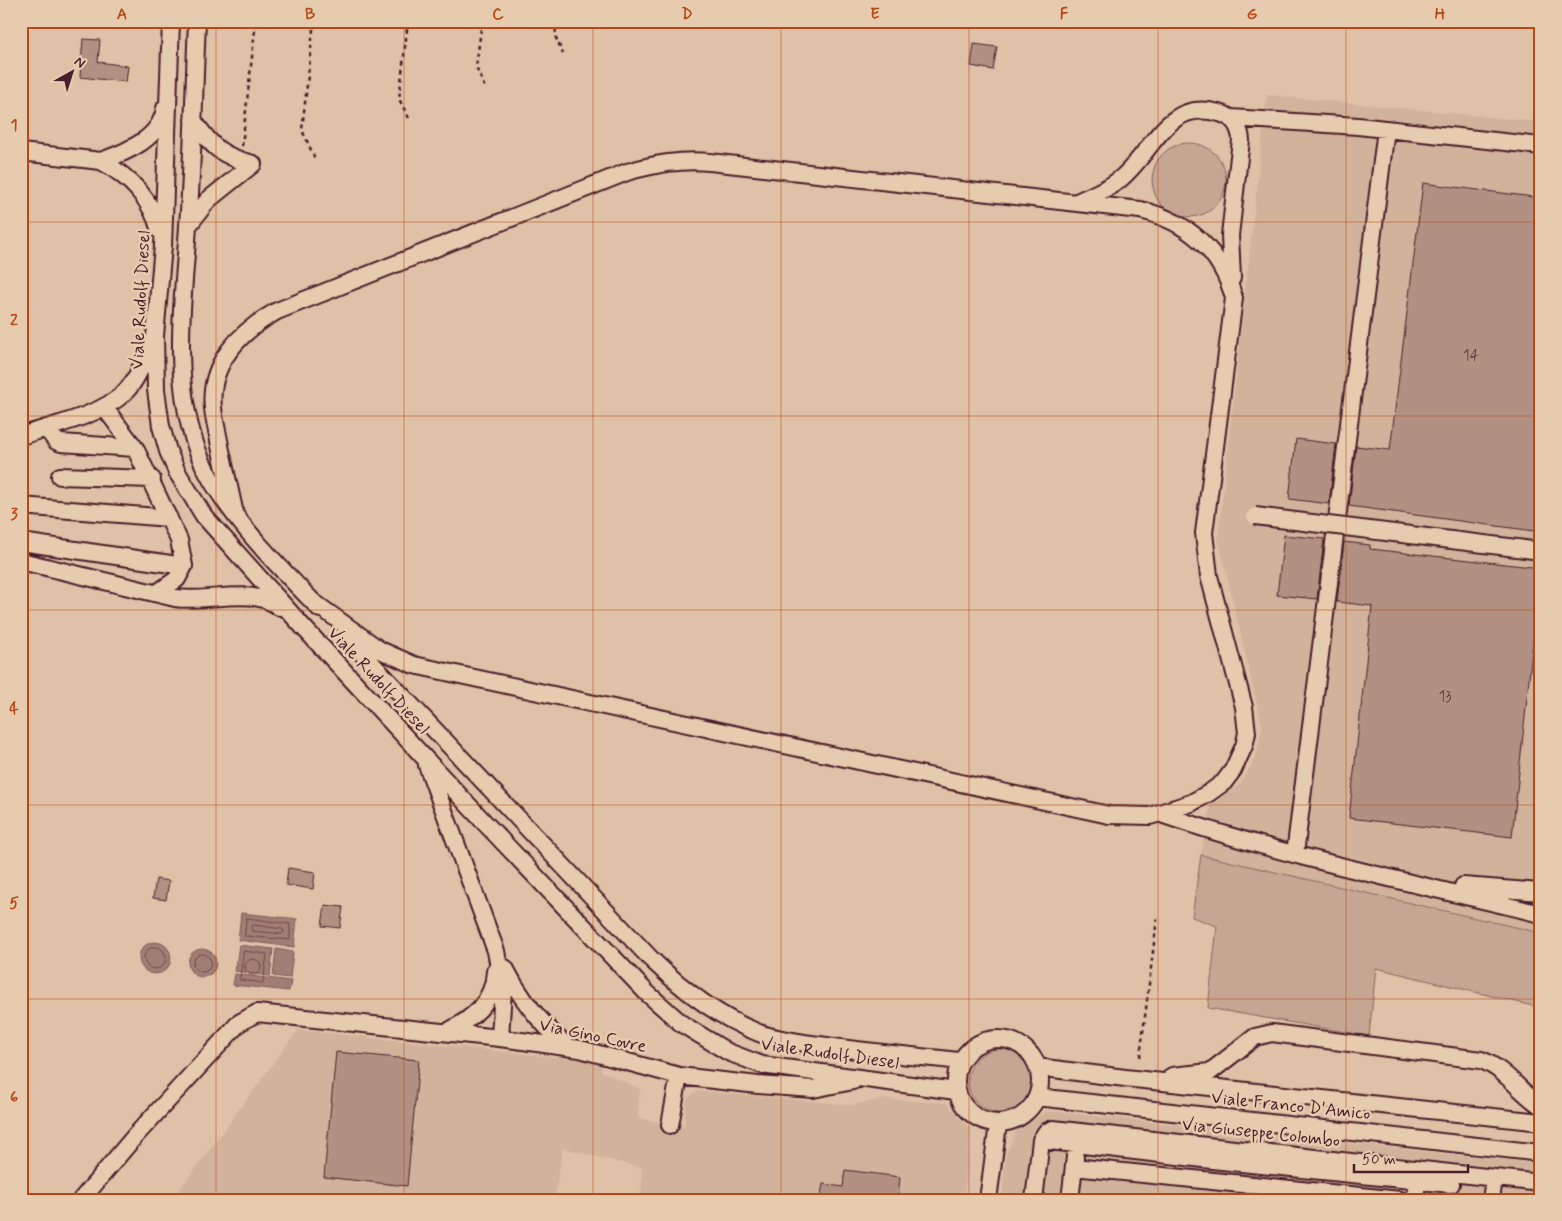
<svg xmlns="http://www.w3.org/2000/svg" width="1562" height="1221" viewBox="0 0 1562 1221" font-family="Mynerve,sans-serif">
  <style>
    .built { fill: #d1b39b }
    .green { fill: #c5a692; stroke: #88625e }
    .water { fill: #a17e74; stroke: #7e5857 }
    .lines { fill: none; stroke-linecap: round; stroke-linejoin: round }
    .shore { stroke: #6d4548; stroke-width: 1 }
    .building { fill: #b29182; stroke: #4a1f2b }
    .minor-casing { stroke: #4a1f2b; stroke-width: 20 }
    .path { stroke: #4a1f2b; stroke-width: 2.5; stroke-dasharray: 4 4; stroke-linecap: butt }
    .minor { stroke: #e7cbae; stroke-width: 16 }
    .minor-bridge-casing { stroke: #4a1f2b; stroke-width: 20; stroke-linecap: butt }
    .minor-bridge { stroke: #e7cbae; stroke-width: 16 }
    .grid { fill: none; stroke: #b94815; stroke-width: 1; stroke-opacity: 0.55 }
    .labels { text-anchor: middle; stroke-width: 5; stroke-linejoin: round; paint-order: stroke }
    .number-label { font-size: 15px; fill: #643c41 }
    .street-label { font-size: 18px; fill: #4a1f2b; stroke: #e7cbae }
    .neatline { fill: none; stroke: #b94815; stroke-width: 2 }
    .grid-label { font-size: 16px; text-anchor: middle; font-weight: bold; fill: #b94815 }
  </style>
  <rect width="100%" height="100%" fill="#dec1a6"/>
  <filter id="ink" filterUnits="userSpaceOnUse"><feTurbulence type="fractalNoise" baseFrequency=".02" numOctaves="2"/><feDisplacementMap in="SourceGraphic" scale="10" xChannelSelector="R" yChannelSelector="G"/><feConvolveMatrix kernelMatrix="1 2 1 2 8 2 1 2 1" color-interpolation-filters="sRGB"/></filter>
  <g filter="url(#ink)">
    <path class="built" d="M1267 95 1541 122V932L1201 855 1210 806 1241 783 1256 757 1262 726 1218 538Z
      M298 1030 602 1062 601 1071 640 1089 638 1118 684 1127 687 1099 697 1091 852 1105 884 1099 946 1103 971 1130 964 1200H641L642 1168 563 1148 554 1200H172Z
      M1048 1111 1541 1164V1200H1002L1006 1154 1017 1130Z"/>
    <path class="green" d="M1152 180a37 37 0 1 1 74 0a37 37 0 1 1-74 0Z
      M1201 855 1541 933V1008L1376 968 1369 1036 1208 1008 1217 926 1192 917Z
      M968 1081a32 32 0 1 1 64 0a32 32 0 1 1-64 0Z"/>
    <path class="water" d="M241 913 297 919 294 947 238 940Z
      M139 958a16 16 0 1 1 32 0a16 16 0 1 1-32 0Z
      M239 945 273 949 270 976 235 971Z
      M188 963a14 14 0 1 1 28 0a14 14 0 1 1-28 0Z
      M276 949 293 952 290 978 273 976Z
      M235 974 291 981 289 991 233 985Z"/>
    <g class="lines">
      <path class="shore" d="M247 918 290 924V940L245 936Z
        M253 925 283 929 284 932 282 934 252 931 251 928Z
        M144 958a11 11 0 1 1 22 0a11 11 0 1 1-22 0Z
        M244 951 267 954 263 983 240 980Z
        M193 963a9 9 0 1 1 18 0a9 9 0 1 1-18 0Z
        M245 967a8 8 0 1 1 16 0a8 8 0 1 1-16 0Z"/>
    </g>
    <path class="building" d="M83 39 100 40 98 62 128 66 126 82 80 77Z
      M974 44 997 47 993 70 971 66Z
      M1423 183 1541 198V532L1349 506 1356 446 1390 450Z
      M1296 439 1336 444 1329 504 1289 499Z
      M1284 535 1324 539 1317 599 1277 595Z
      M1344 542 1370 545V549L1541 568 1512 837 1349 818 1372 606 1337 602Z
      M288 868 315 872 313 889 286 885Z
      M156 879 169 881 166 900 153 898Z
      M325 905 343 907 340 928 322 926Z
      M336 1052 419 1060 407 1186 324 1177Z
      M845 1170 900 1177 898 1200 847 1197 846 1200H820L823 1184 843 1187Z"/>
    <g class="lines">
      <defs>
        <path id="minor" d="M171 21 163 246 155 336 156 390 161 426 168 451 177 472 204 516 304 628 484 822 647 993 682 1024 728 1052 762 1065 956 1091
          M197 21C194 89 193 158 188 226 183 307 168 396 207 472 232 520 282 570 320 609
          M1231 118 1358 126 1541 146
          M21 152 101 161
          M1079 201C1092 195 1108 189 1119 180 1154 152 1166 98 1219 113 1233 116 1240 127 1241 140L1230 235 1232 278
          M188 226 208 200 253 164C221 156 212 147 193 120
          M160 231C151 198 130 177 101 161 127 152 161 138 165 108
          M104 407 135 448 179 540 184 566 177 579 157 593
          M46 428 56 441 61 443 135 448
          M21 436C51 426 102 415 124 393 138 380 144 359 152 342
          M60 476 152 479
          M21 506 169 518
          M235 514C230 491 225 468 220 446 218 433 214 420 213 408 208 363 241 331 277 311L627 172C655 164 681 159 710 162L1140 210C1188 221 1221 251 1234 298L1204 533 1209 576 1244 707 1247 733 1244 746 1233 770 1224 782 1209 793 1191 803 1150 816 1109 815 414 665 380 650 312 601
          M21 542 184 566
          M21 561 175 598C208 603 253 586 279 607
          M344 634 652 960C684 991 718 1017 759 1033 779 1040 799 1042 819 1045 866 1052 913 1056 960 1061
          M427 765 496 951 503 989 500 1038
          M1161 814C1285 857 1414 883 1541 914
          M1295 854 1386 129
          M1463 886 1541 892
          M505 968C521 1000 541 1024 568 1047
          M447 1032C472 1019 494 1002 495 971
          M956 1081a42 42 0 1 1 84 0a42 42 0 1 1-84 0Z
          M1037 1067 1125 1078 1541 1122
          M1172 1076 1210 1072 1255 1037 1272 1033 1481 1060C1504 1068 1520 1092 1541 1106
          M1037 1097 1541 1153
          M670 1125 679 1076
          M1041 1140 1212 1160 1451 1184
          M1074 1167 1400 1200
          M81 1200 135 1136 239 1023 257 1013 500 1038 580 1049 679 1076 758 1085 813 1089 853 1081
          M988 1200 998 1124
          M1034 1200 1041 1140 1046 1132 1053 1129 1541 1183
          M1070 1200 1075 1157
          M1415 1200 1418 1172
          M1491 1200 1494 1178"/>
      </defs>
      <use href="#minor" class="minor-casing"/>
      <path class="path" d="M314 21 302 130 316 161
        M408 21 399 99 410 120
        M482 21 476 67 485 88
        M557 21 555 36 563 54
        M242 146 256 21
        M1140 1057 1157 919"/>
      <use href="#minor" class="minor"/>
      <defs>
        <path id="minor-bridge" d="M1255 516 1541 551"/>
      </defs>
      <use href="#minor-bridge" class="minor-bridge-casing"/>
      <use href="#minor-bridge" class="minor-bridge"/>
    </g>
  </g>
  <path class="grid" d="M216 21V1200M404 21V1200M593 21V1200M781 21V1200M969 21V1200M1158 21V1200M1346 21V1200M21 222H1541M21 416H1541M21 610H1541M21 805H1541M21 999H1541"/>
  <g class="labels">
    <g class="number-label">
      <text x="1471" y="360">14</text>
      <text x="1445" y="701">13</text>
    </g>
    <g class="street-label">
      <text transform="translate(140 300) rotate(-87)" y="6">Viale Rudolf Diesel</text>
      <text transform="translate(379 680) rotate(47)" y="6">Viale Rudolf Diesel</text>
      <text transform="translate(593 1035) rotate(12)" y="6">Via Gino Covre</text>
      <text transform="translate(830 1053) rotate(8)" y="6">Viale Rudolf Diesel</text>
      <text transform="translate(1291 1105) rotate(6)" y="6">Viale Franco D'Amico</text>
      <text transform="translate(1261 1132) rotate(6)" y="6">Via Giuseppe Colombo</text>
    </g>
  </g>
  <rect width="1562" height="1221" fill="none" stroke="#e7cbae" stroke-width="55"/>
  <g transform="translate(72 72) rotate(39)" stroke="#e7cbae" stroke-width="4" paint-order="stroke">
  <path d="M0-4L9 19L0 12L-9 19Z" fill="#4a1f2b"/>
  <text y="-8" font-size="14" font-weight="bold" text-anchor="middle" fill="#4a1f2b">N</text>
  </g>
  <path d="M1354 1164v8h114v-8" fill="none" stroke="#4a1f2b" stroke-width="2.5"/>
  <text x="1362" y="1164" font-size="15" fill="#4a1f2b" stroke="#e7cbae" stroke-width="4" paint-order="stroke">50 m</text>
  <rect x="28" y="28" width="1506" height="1166" class="neatline"/>
  <g class="grid-label">
    <text x="122" y="19">A</text>
    <text x="310" y="19">B</text>
    <text x="498" y="19">C</text>
    <text x="687" y="19">D</text>
    <text x="875" y="19">E</text>
    <text x="1064" y="19">F</text>
    <text x="1252" y="19">G</text>
    <text x="1440" y="19">H</text>
    <text x="14" y="130">1</text>
    <text x="14" y="325">2</text>
    <text x="14" y="519">3</text>
    <text x="14" y="713">4</text>
    <text x="14" y="908">5</text>
    <text x="14" y="1102">6</text>
  </g>
</svg>
